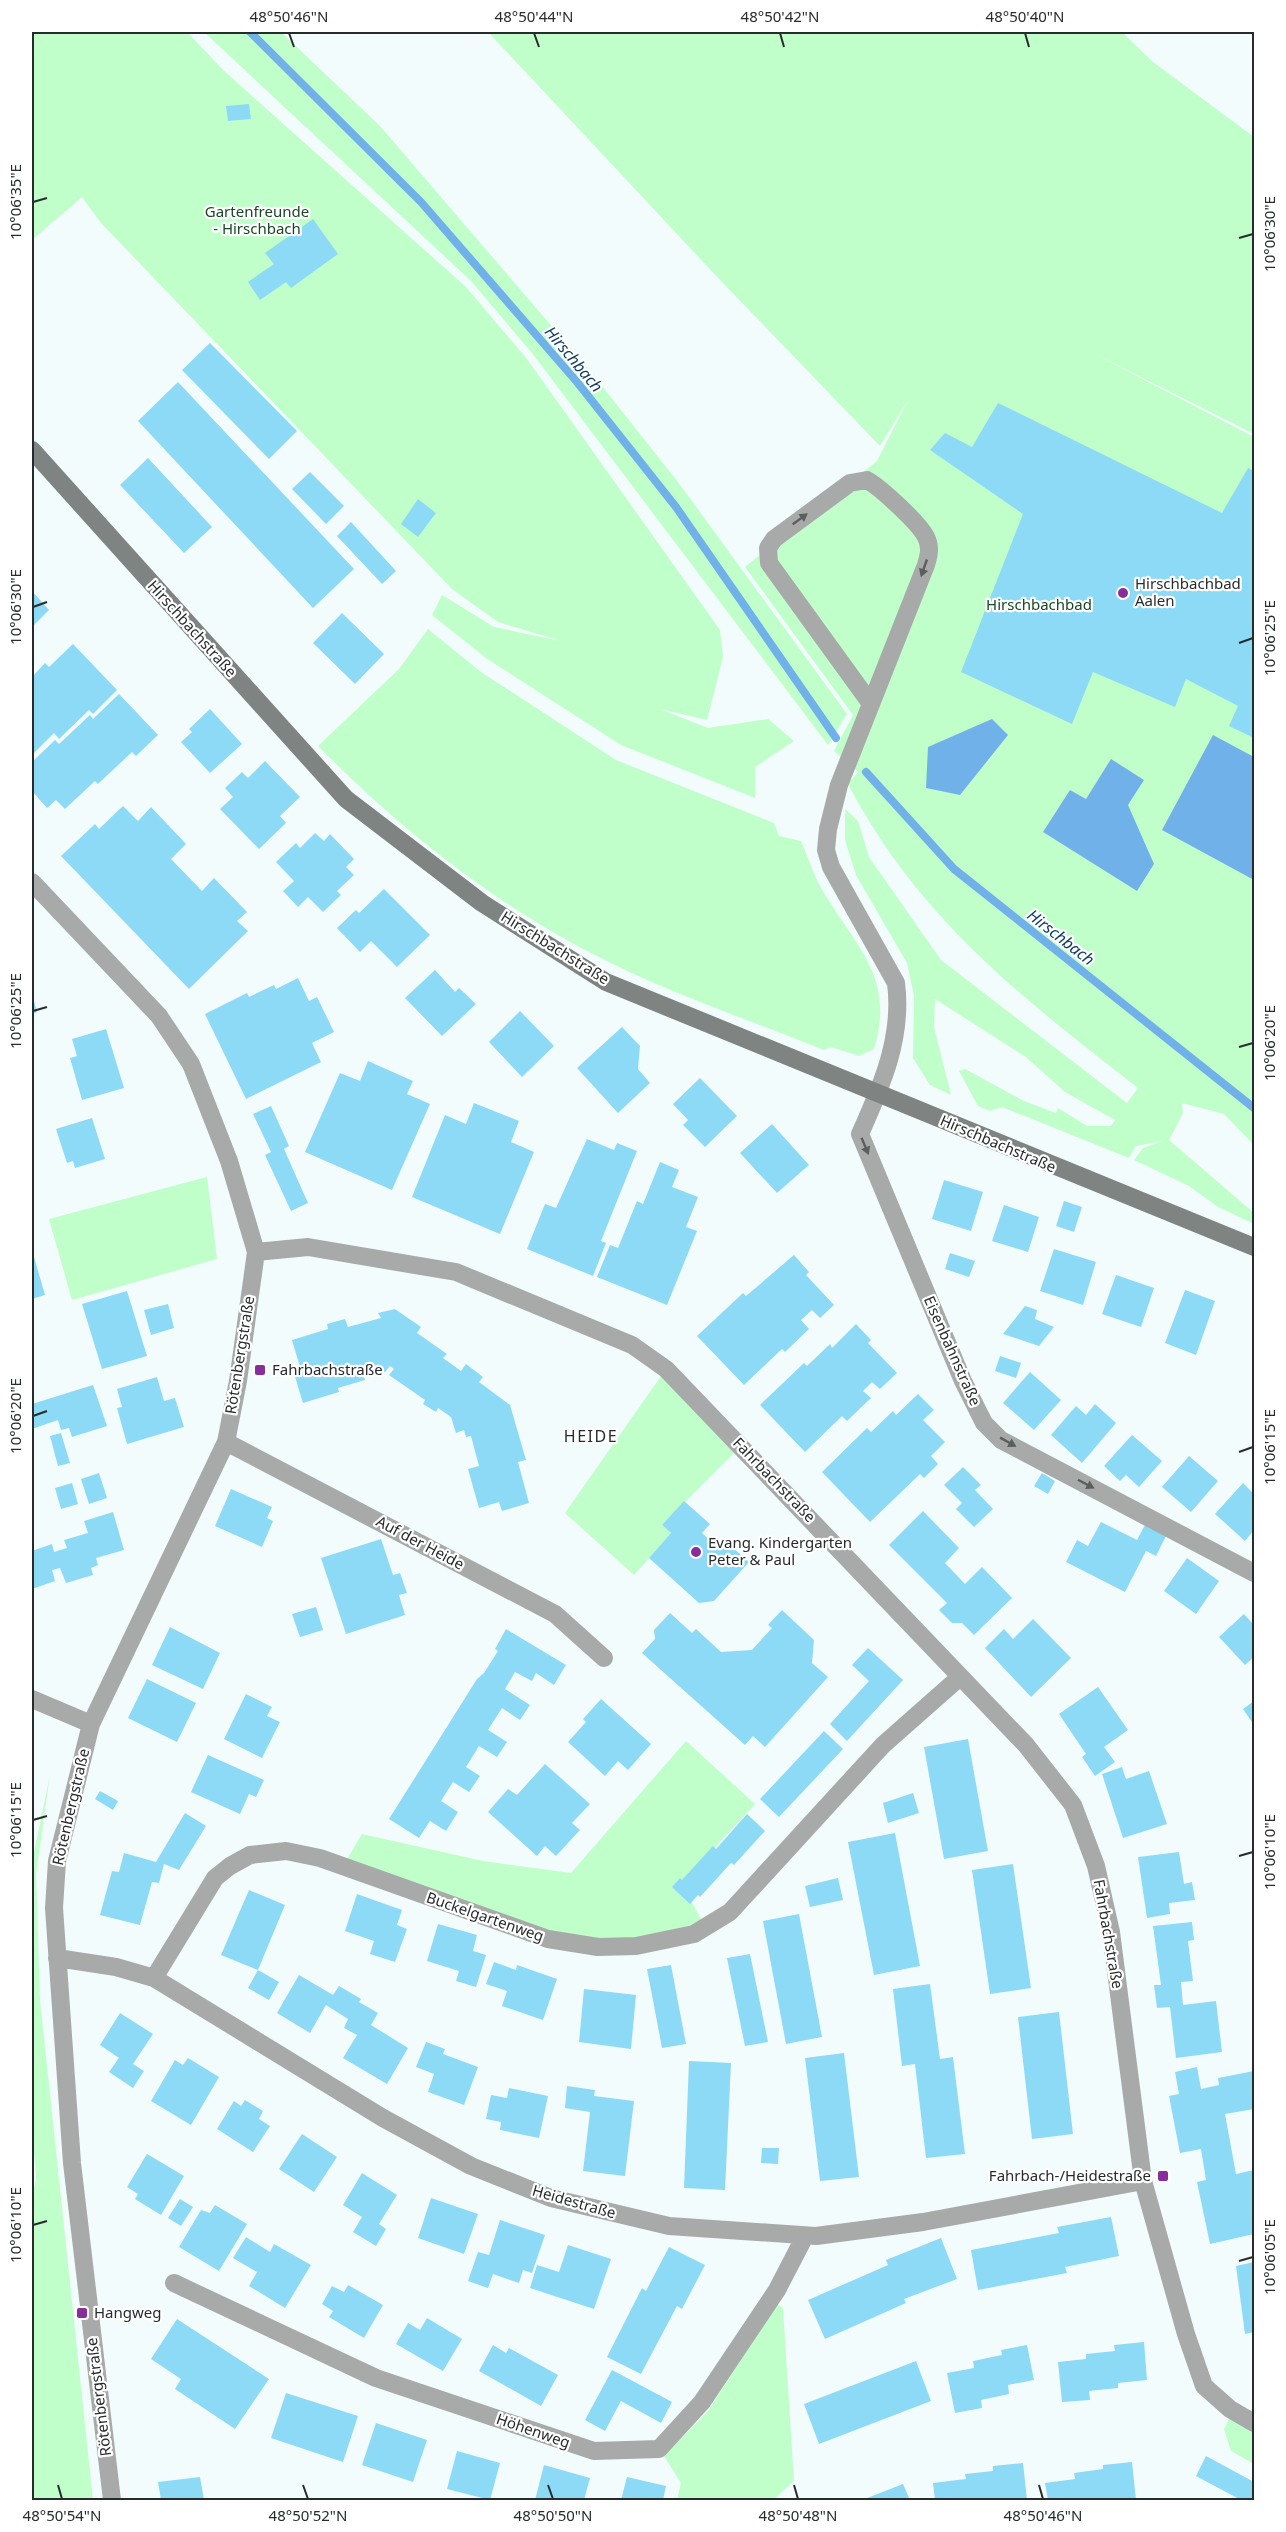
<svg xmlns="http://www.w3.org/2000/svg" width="1286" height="2532" viewBox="0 0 1286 2532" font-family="'Noto Sans',sans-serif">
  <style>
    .green { fill: #c0feca }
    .water { fill: #71b1ea }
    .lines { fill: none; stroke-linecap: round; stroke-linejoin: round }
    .stream { stroke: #71b1ea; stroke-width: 8 }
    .building { fill: #8ddaf6 }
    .street { stroke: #a7aaa9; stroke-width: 18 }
    .secondary { stroke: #7f8482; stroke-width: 18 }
    .oneway { fill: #5a5e5d }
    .ticks { fill: none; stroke: #272b2b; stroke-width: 2 }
    .poi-dot { fill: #882e9a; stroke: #fff; stroke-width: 2 }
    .labels { text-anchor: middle; stroke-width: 4.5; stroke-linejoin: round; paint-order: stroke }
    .park-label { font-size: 15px; fill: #164823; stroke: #fff }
    .poi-label { font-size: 15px; fill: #272b2b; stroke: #fff; text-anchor: start }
    .street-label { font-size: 15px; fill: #272b2b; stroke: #fff }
    .water-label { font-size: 16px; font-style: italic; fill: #0e3d63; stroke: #fff }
    .neighbourhood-label { font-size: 16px; letter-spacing: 1.5px; fill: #272b2b; stroke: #fff }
    .neatline { fill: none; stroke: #272b2b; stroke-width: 2 }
    .ticks-label { font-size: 15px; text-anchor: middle; fill: #272b2b }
  </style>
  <rect width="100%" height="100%" fill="#f3fcfc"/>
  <path class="green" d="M32 32H187L223 70 466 287 527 359 720 630 723 657 707 720 660 709 708 728 768 719 794 741 755 767V798L621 745 486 658 432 615 442 595 494 627 561 641 498 622 452 589 101 223 82 197 32 240Z
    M204 32H281L380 126 591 372 681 486 847 714 828 745 532 353 471 281Z
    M488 32H1122L1153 62 1254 137V434L1091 352 1254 437V1145L1224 1114 1182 1103 1183 1113 1169 1140 1254 1213V1224L1218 1207 1189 1186 1134 1160 1143 1148 1162 1141 1136 1146 1129 1158 1002 1107 990 1111 978 1106 959 1071 965 1069 1024 1101 1056 1113 1058 1108 1087 1126H1111L1115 1120 1065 1092 1026 1057 935 999 934 1027 951 1095 930 1085 913 1058 914 996 907 963 856 875 845 840V809L858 821 869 857 941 960 1127 1103 1138 1088C1021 997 919 919 848 784L858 772 834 751 853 715 745 567 877 461 908 400 880 446 721 281Z
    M428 629 481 672 616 760 774 823 779 836 801 841C809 859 815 880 826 896 859 950 895 980 874 1049L859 1056 831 1047 824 1050C747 1019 666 992 593 954 490 901 399 828 318 746L399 669Z
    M207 1177 217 1259 72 1300 49 1219Z
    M666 1369 741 1446 662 1525 671 1533 634 1575 565 1513Z
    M686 1741 755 1804 682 1883 705 1927 598 1947 343 1866 362 1834 483 1861 571 1873Z
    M50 1775 36 1874 40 2000 93 2500H32V2199L36 2178 32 2125V1862Z
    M777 2304 783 2308 794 2481 773 2500H677L681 2483 664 2456 708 2411Z
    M1231 2415 1254 2434V2464L1231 2451 1224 2429Z"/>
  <path class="water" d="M992 719 1008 735 960 795 926 788 928 747Z
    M1213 735 1254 757V880L1162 830Z
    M1111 759 1144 780 1128 805 1154 864 1137 891 1043 832 1070 790 1086 799Z"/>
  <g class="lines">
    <path class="stream" d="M250 32 421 202 577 382 676 507 836 738
      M866 772 954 869 1254 1108"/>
  </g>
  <path class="building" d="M249 104 251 119 228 121 226 106Z
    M313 219 338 254 291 288 286 282 260 300 248 282 274 264 265 253Z
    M210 343 297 431 269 459 182 370Z
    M178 382 354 569 313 608 138 421Z
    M998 403 1222 513 1248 468 1254 471V738L1229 726 1238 706 1186 679 1175 707 1093 672 1072 724 961 672 1023 514 930 450 945 433 972 447Z
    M148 458 212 527 184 553 120 485Z
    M310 472 344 506 326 524 292 489Z
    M418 499 436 513 418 537 401 524Z
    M351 522 396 571 382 584 337 536Z
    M32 591 49 610 32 627Z
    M342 613 384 654 355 684 313 643Z
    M73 644 117 690 93 714 89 710 59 739 54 733 32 755V677L45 663 49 667Z
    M119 694 158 735 136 756 132 752 98 784 95 781 65 809 56 800 47 808 32 791V762L55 740 59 744 90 715 93 719Z
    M210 709 242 744 210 773 181 742 192 732 189 729Z
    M265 761 300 797 280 816 286 823 259 849 220 809 233 797 225 788 242 772 248 778Z
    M123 806 138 821 151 807 186 844 171 859 202 891 214 878 247 912 237 921 248 931 189 989 61 856 95 824 99 829Z
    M315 833 324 841 330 834 354 859 346 867 354 875 337 891 341 895 323 912 308 897 298 907 283 891 294 881 276 862 296 843 300 848Z
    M384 889 430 935 397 967 371 941 360 952 337 928 356 910 359 913Z
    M435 970 455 992 459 988 476 1004 442 1036 405 998Z
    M298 978 309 1001 317 997 334 1032 312 1043 321 1062 246 1099 205 1014 247 993 249 997 274 985 276 989Z
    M32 994 37 1012 32 1014Z
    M520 1011 554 1046 522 1077 489 1042Z
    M622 1027 640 1046 638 1069 650 1083 618 1113 577 1068Z
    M106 1029 124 1088 82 1100 70 1058 77 1056 72 1039Z
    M368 1061 413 1081 407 1094 430 1104 392 1190 305 1152 340 1073 360 1081Z
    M700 1078 737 1116 705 1147 683 1125 688 1120 673 1104Z
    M474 1103 519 1121 511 1142 534 1152 500 1234 412 1197 445 1115 466 1124Z
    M271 1106 289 1146 284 1149 308 1203 291 1211 265 1155 271 1152 253 1114Z
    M92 1118 105 1159 75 1168 73 1161 67 1163 56 1129Z
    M772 1124 809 1165 777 1193 740 1153Z
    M587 1139 614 1150 617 1143 637 1151 601 1241 606 1243 593 1276 527 1249 545 1204 556 1208Z
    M660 1162 679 1170 672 1187 698 1197 686 1227 697 1231 667 1305 597 1277 610 1245 618 1248 637 1201 643 1204Z
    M944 1180 983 1192 971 1231 932 1219Z
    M1064 1201 1082 1207 1074 1232 1056 1226Z
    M1004 1205 1039 1217 1028 1252 992 1241Z
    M1054 1249 1096 1262 1083 1305 1040 1291Z
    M32 1250 45 1295 32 1299Z
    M950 1253 975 1261 969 1277 945 1269Z
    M794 1255 809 1272 806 1275 834 1305 820 1318 812 1310 801 1320 809 1329 785 1352 782 1349 744 1385 697 1336 743 1293 746 1296Z
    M1116 1275 1154 1288 1141 1327 1102 1314Z
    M1185 1290 1215 1301 1196 1355 1165 1343Z
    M127 1291 147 1356 102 1369 82 1304Z
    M168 1304 174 1328 151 1335 144 1310Z
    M1025 1306 1037 1310 1035 1319 1054 1327 1039 1346 1003 1334Z
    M395 1309 421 1327 417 1333 447 1354 443 1358 461 1371 466 1364 483 1377 479 1382 510 1405 526 1460 518 1462 529 1503 502 1511 499 1502 479 1508 468 1469 479 1466 471 1436 466 1437 464 1430 456 1433 451 1417 438 1408 436 1412 423 1404 425 1400 389 1375 394 1369 390 1366 385 1372 375 1375 372 1366 361 1369 365 1380 338 1388 339 1392 303 1403 293 1370 300 1367 292 1340 328 1329 327 1324 345 1319 348 1327 381 1318 378 1313Z
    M856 1324 871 1340 868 1343 897 1373 880 1389 872 1382 863 1391 871 1398 847 1421 842 1416 805 1452 760 1405 804 1363 807 1366 830 1344 832 1348Z
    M1000 1356 1021 1363 1016 1378 995 1371Z
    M1030 1372 1061 1400 1034 1430 1003 1403Z
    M157 1377 164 1401 175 1398 184 1427 127 1444 117 1408 122 1407 117 1389Z
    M93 1385 107 1426 72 1437 69 1428 61 1430 58 1420 32 1429V1404Z
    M918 1394 934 1410 923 1420 945 1442 931 1456 938 1464 924 1478 920 1474 870 1522 822 1472 867 1428 871 1432 893 1411 896 1415Z
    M1095 1404 1116 1423 1082 1463 1051 1435 1076 1406 1086 1415Z
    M61 1433 70 1463 58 1466 50 1436Z
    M1132 1435 1162 1461 1139 1487 1126 1475 1120 1481 1104 1466Z
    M1189 1456 1218 1481 1191 1512 1162 1487Z
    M963 1467 981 1485 975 1490 993 1509 974 1527 956 1509 962 1503 944 1485Z
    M99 1473 107 1498 89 1504 81 1479Z
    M1042 1473 1055 1481 1048 1494 1034 1486Z
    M72 1483 78 1504 61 1509 55 1488Z
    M1243 1483 1254 1494V1530L1245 1541 1215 1514Z
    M231 1489 272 1507 267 1518 273 1521 262 1547 215 1526Z
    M684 1501 710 1524 702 1533 716 1546 722 1538 749 1562 714 1601 699 1603 649 1558 671 1533 662 1525Z
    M923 1511 959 1548 945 1563 965 1584 982 1567 1012 1598 974 1635 962 1623H952L939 1610 947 1603 889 1545Z
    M113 1512 124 1550 96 1558 98 1565 91 1568 93 1575 66 1583 60 1568 52 1570 55 1581 32 1589V1551L52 1544 54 1552 67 1548 64 1540 88 1533 84 1521Z
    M1101 1522 1137 1540 1145 1525 1166 1536 1156 1556 1146 1551 1125 1592 1066 1562 1077 1540 1088 1546Z
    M381 1539 393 1575 400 1573 407 1593 399 1595 405 1615 346 1634 321 1558Z
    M1187 1558 1219 1581 1196 1614 1164 1591Z
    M316 1607 323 1630 300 1637 292 1614Z
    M782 1610 814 1640 812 1663 828 1677 765 1747 753 1736 745 1745 642 1653 655 1639 654 1630 670 1613 692 1633 696 1629 721 1652 752 1650 772 1628 768 1625Z
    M1244 1614 1254 1625V1657L1245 1665 1219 1637Z
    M1033 1619 1071 1658 1031 1697 985 1648 1004 1629 1013 1639Z
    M170 1627 220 1653 203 1689 152 1665Z
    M506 1629 566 1665 554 1685 536 1673 532 1681 515 1672 505 1689 530 1705 520 1720 502 1708 488 1730 507 1742 497 1757 479 1746 466 1767 480 1776 469 1792 453 1782 441 1801 458 1812 446 1831 430 1821 419 1838 389 1819 477 1679 484 1673 498 1651 495 1649Z
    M868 1648 903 1680 847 1741 830 1724 869 1681 852 1665Z
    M147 1679 196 1703 177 1742 128 1718Z
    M1098 1687 1128 1730 1104 1747 1115 1762 1095 1776 1082 1757 1086 1754 1059 1714Z
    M246 1694 272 1707 267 1716 280 1722 262 1758 224 1739Z
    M601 1699 651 1744 628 1770 618 1761 605 1776 568 1742 586 1722 583 1719Z
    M1254 1701V1725L1243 1709Z
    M824 1731 843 1749 779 1817 760 1799Z
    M968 1739 988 1851 944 1859 924 1747Z
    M208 1755 264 1780 256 1797 249 1794 240 1814 191 1792Z
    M545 1764 590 1804 572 1823 580 1830 556 1856 545 1846 537 1856 488 1812 508 1789 517 1795Z
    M1122 1767 1126 1779 1149 1771 1167 1824 1123 1838 1102 1774Z
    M100 1791 118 1801 113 1810 95 1799Z
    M913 1793 919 1813 888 1823 883 1803Z
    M185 1813 206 1826 179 1870 164 1864 159 1883 152 1882 140 1925 100 1915 112 1871 119 1872 124 1853 156 1862Z
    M747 1814 765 1831 734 1865 731 1863 700 1897 698 1895 690 1904 672 1887 680 1878 682 1880 713 1846 716 1849Z
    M895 1833 920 1966 874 1975 848 1842Z
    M1179 1852 1184 1884 1192 1882 1195 1900 1169 1903 1170 1914 1147 1918 1138 1857Z
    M1013 1864 1031 1988 990 1994 972 1870Z
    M838 1878 843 1900 810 1907 805 1886Z
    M249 1890 285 1905 258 1970 221 1955Z
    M357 1894 402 1910 397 1925 407 1929 395 1962 370 1954 374 1941 345 1931Z
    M799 1914 822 2037 786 2044 763 1921Z
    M1192 1922 1194 1940 1188 1941 1193 1981 1181 1982 1183 2005 1216 2001 1222 2052 1176 2058 1170 2007 1157 2008 1154 1985H1161L1153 1926Z
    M438 1924 477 1935 473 1951 486 1955 476 1987 456 1981 459 1971 427 1961Z
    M750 1954 768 2042 745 2046 727 1958Z
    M494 1962 516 1970 517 1965 557 1979 543 2020 502 2006 507 1991 486 1984Z
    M671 1965 686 2044 662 2048 647 1969Z
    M258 1970 279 1982 269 2000 248 1988Z
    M299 1975 333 1995 339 1986 361 1999 359 2002 378 2013 371 2025 408 2048 387 2084 343 2058 357 2035 344 2028 348 2019 326 2005 310 2033 277 2013Z
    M930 1984 940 2059 953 2057 965 2154 926 2158 915 2064 902 2066 893 1989Z
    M584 1989 636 1995 631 2049 579 2042Z
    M1059 2012 1073 2134 1032 2139 1018 2017Z
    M120 2013 153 2034 133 2064 144 2071 133 2088 109 2072 119 2058 100 2045Z
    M426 2042 445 2049 443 2054 478 2067 464 2105 428 2092 434 2074 416 2067Z
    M844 2053 859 2177 820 2181 805 2058Z
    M188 2058 219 2077 191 2125 151 2101 175 2060 183 2065Z
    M689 2061 731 2063 725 2190 684 2188Z
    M1197 2067 1201 2089 1219 2085 1218 2078 1254 2071V2109L1225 2114 1236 2174 1254 2170V2234L1210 2244 1197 2182 1206 2180 1201 2149 1180 2153 1169 2096 1179 2094 1175 2072Z
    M567 2086 595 2090 594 2096 634 2101 625 2176 583 2171 590 2112 565 2108Z
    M509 2088 548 2096 539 2138 500 2130 501 2122 486 2119 491 2095 507 2098Z
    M245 2100 263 2111 259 2119 270 2126 253 2152 217 2129 234 2101 241 2106Z
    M302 2134 337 2157 314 2192 279 2169Z
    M762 2148H779L778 2164 761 2163Z
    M147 2154 184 2176 161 2215 135 2199 138 2194 127 2187Z
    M362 2173 397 2195 379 2224 386 2229 376 2246 353 2232 362 2217 343 2205Z
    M431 2198 478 2214 464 2254 418 2238Z
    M180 2199 193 2207 181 2226 168 2218Z
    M215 2205 247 2224 219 2271 179 2247 201 2210 210 2213Z
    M1111 2217 1119 2256 1065 2267 1067 2273 978 2290 971 2250 1059 2233 1057 2227Z
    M500 2220 545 2235 532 2273 523 2270 519 2283 493 2274 488 2288 468 2281 478 2252 489 2255Z
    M246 2237 270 2252 274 2244 311 2265 285 2308 249 2286 257 2272 233 2258Z
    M941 2238 957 2279 904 2299 906 2303 825 2339 808 2300 888 2265 886 2260Z
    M568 2245 611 2259 594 2309 530 2288 537 2265 559 2272Z
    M669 2247 705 2265 682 2309 677 2306 641 2374 607 2357 642 2288 646 2291Z
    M1254 2262V2332L1245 2334 1236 2266Z
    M348 2285 383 2305 364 2338 329 2317 333 2311 322 2304 332 2286 344 2292Z
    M427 2318 462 2339 443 2371 396 2344 408 2323 420 2330Z
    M177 2319 269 2379 235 2429 175 2389 181 2379 151 2359Z
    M1144 2342 1147 2380 1118 2383V2388L1089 2391 1090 2400 1062 2402 1058 2362 1086 2359V2354L1115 2351 1114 2345Z
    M493 2345 506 2353 509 2348 558 2375 541 2406 479 2371Z
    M1027 2345 1034 2380 1008 2385 1009 2394 981 2400 982 2408 955 2413 947 2373 974 2368 973 2361 1002 2355 1001 2350Z
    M916 2361 931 2401 819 2444 804 2404Z
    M612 2370 672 2402 661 2423 621 2401 605 2431 585 2420Z
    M286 2393 358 2416 343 2462 271 2438Z
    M376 2423 427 2440 413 2482 362 2465Z
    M457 2451 500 2463 490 2500 447 2489Z
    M1206 2456 1254 2482V2500H1241L1196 2476Z
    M1132 2462 1136 2500H1048L1045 2483 1075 2479 1074 2473 1103 2469V2465Z
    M1023 2463 1027 2500H935L933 2483 966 2479 965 2474 993 2471V2466Z
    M544 2465 590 2478 584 2500H535Z
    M200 2477 204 2500H161L158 2482Z
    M627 2477 666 2486 663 2500H621Z
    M903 2484 910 2500H862Z"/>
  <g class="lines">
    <path class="street" d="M871 704 769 563 768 548 774 539 850 483 867 480C881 488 919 523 926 537 931 547 929 555 926 565L839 785 828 829 826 850 831 867 896 983C903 1037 882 1085 860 1134L963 1381 984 1423 1001 1440 1254 1573
      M32 882 159 1016 191 1064 229 1161 256 1252 238 1381 226 1442 91 1724 57 1861 54 1908 72 2163 112 2500
      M256 1252 308 1247 456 1272 632 1345 666 1369 1026 1745 1073 1805 1096 1866 1111 1932 1143 2181 1186 2334 1204 2386 1230 2409 1254 2423
      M226 1442 555 1614 604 1658
      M32 1699 91 1724
      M57 1958 116 1967 154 1978 383 2118 471 2166 551 2198 669 2226 816 2236 923 2222 1143 2181
      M154 1978 215 1878 230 1866 250 1855 286 1851 320 1858 548 1939 598 1947 636 1946 694 1934 730 1912 883 1745 960 1677
      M174 2283 376 2378 594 2451 659 2449 702 2402 777 2290 805 2236"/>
    <path class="secondary" d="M32 450 346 799 482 903 606 982 1254 1247"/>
  </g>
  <defs><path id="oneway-solid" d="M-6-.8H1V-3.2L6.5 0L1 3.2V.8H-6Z" transform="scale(1.5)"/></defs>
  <g class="oneway">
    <use href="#oneway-solid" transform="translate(800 519) rotate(-36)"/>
    <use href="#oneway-solid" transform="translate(924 568) rotate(109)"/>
    <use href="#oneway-solid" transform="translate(865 1146) rotate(67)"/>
    <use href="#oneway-solid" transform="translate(1008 1442) rotate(29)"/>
    <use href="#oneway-solid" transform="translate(1086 1484) rotate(28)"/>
  </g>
  <path class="ticks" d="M289 33 294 47M534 33 539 47M780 33 784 47M1025 33 1029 47M33 202 47 198M1239 238 1253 234M33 607 47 602M1239 643 1253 638M33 1011 47 1007M1239 1047 1253 1043M33 1416 47 1411M1239 1452 1253 1447M33 1820 47 1816M1239 1856 1253 1852M33 2225 47 2221M1239 2261 1253 2257M58 2485 62 2499M303 2485 308 2499M548 2485 553 2499M794 2485 798 2499M1039 2485 1043 2499"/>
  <g class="poi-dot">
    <circle cx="1123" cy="593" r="6"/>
    <rect x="254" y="1364" width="12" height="12" rx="3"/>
    <circle cx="696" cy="1552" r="6"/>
    <rect x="1157" y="2170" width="12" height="12" rx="3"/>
    <rect x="76" y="2307" width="12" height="12" rx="3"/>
  </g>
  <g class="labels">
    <g class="park-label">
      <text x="257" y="217">Gartenfreunde<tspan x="257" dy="17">- Hirschbach</tspan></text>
      <text x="1039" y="610">Hirschbachbad</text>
    </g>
    <g class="poi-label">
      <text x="1135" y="589">Hirschbachbad<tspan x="1135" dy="17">Aalen</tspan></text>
      <text x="272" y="1375">Fahrbachstraße</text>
      <text x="708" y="1548">Evang. Kindergarten<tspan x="708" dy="17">Peter &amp; Paul</tspan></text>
      <text x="1151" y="2181" text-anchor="end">Fahrbach-/Heidestraße</text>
      <text x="94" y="2318">Hangweg</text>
    </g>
    <g class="street-label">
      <text transform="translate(192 629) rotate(48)" y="5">Hirschbachstraße</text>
      <text transform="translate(555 948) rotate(32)" y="5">Hirschbachstraße</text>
      <text transform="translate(998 1144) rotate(23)" y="5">Hirschbachstraße</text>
      <text transform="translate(952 1351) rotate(66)" y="5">Eisenbahnstraße</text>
      <text transform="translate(240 1355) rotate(-81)" y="5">Rötenbergstraße</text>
      <text transform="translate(774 1480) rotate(46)" y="5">Fahrbachstraße</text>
      <text transform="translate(420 1543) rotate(28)" y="5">Auf der Heide</text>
      <text transform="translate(71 1807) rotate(-77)" y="5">Rötenbergstraße</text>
      <text transform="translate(485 1917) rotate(19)" y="5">Buckelgartenweg</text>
      <text transform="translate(1108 1934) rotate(80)" y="5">Fahrbachstraße</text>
      <text transform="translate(574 2202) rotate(16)" y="5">Heidestraße</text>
      <text transform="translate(99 2397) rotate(-97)" y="5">Rötenbergstraße</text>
      <text transform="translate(533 2431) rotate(19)" y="5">Höhenweg</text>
    </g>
    <g class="water-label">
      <text transform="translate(574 359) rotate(50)" y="6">Hirschbach</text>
      <text transform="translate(1061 937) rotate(38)" y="6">Hirschbach</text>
    </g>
    <g class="neighbourhood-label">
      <text x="591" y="1442">HEIDE</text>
    </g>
  </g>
  <rect width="1286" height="2532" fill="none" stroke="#ffffff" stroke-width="66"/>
  <rect x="33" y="33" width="1220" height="2466" class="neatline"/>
  <g class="ticks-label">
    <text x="289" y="22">48°50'46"N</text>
    <text x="534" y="22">48°50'44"N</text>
    <text x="780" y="22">48°50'42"N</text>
    <text x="1025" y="22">48°50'40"N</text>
    <text transform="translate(16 202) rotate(-90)" y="5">10°06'35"E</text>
    <text transform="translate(1270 234) rotate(-90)" y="5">10°06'30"E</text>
    <text transform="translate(16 607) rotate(-90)" y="5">10°06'30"E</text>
    <text transform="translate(1270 638) rotate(-90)" y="5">10°06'25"E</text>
    <text transform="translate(16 1011) rotate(-90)" y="5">10°06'25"E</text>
    <text transform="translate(1270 1043) rotate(-90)" y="5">10°06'20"E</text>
    <text transform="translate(16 1416) rotate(-90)" y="5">10°06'20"E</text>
    <text transform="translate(1270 1447) rotate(-90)" y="5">10°06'15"E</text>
    <text transform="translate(16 1820) rotate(-90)" y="5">10°06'15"E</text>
    <text transform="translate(1270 1852) rotate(-90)" y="5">10°06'10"E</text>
    <text transform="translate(16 2225) rotate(-90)" y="5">10°06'10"E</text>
    <text transform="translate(1270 2257) rotate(-90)" y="5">10°06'05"E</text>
    <text x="62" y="2521">48°50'54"N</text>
    <text x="308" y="2521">48°50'52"N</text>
    <text x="553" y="2521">48°50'50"N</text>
    <text x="798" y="2521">48°50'48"N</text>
    <text x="1043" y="2521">48°50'46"N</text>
  </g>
</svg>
